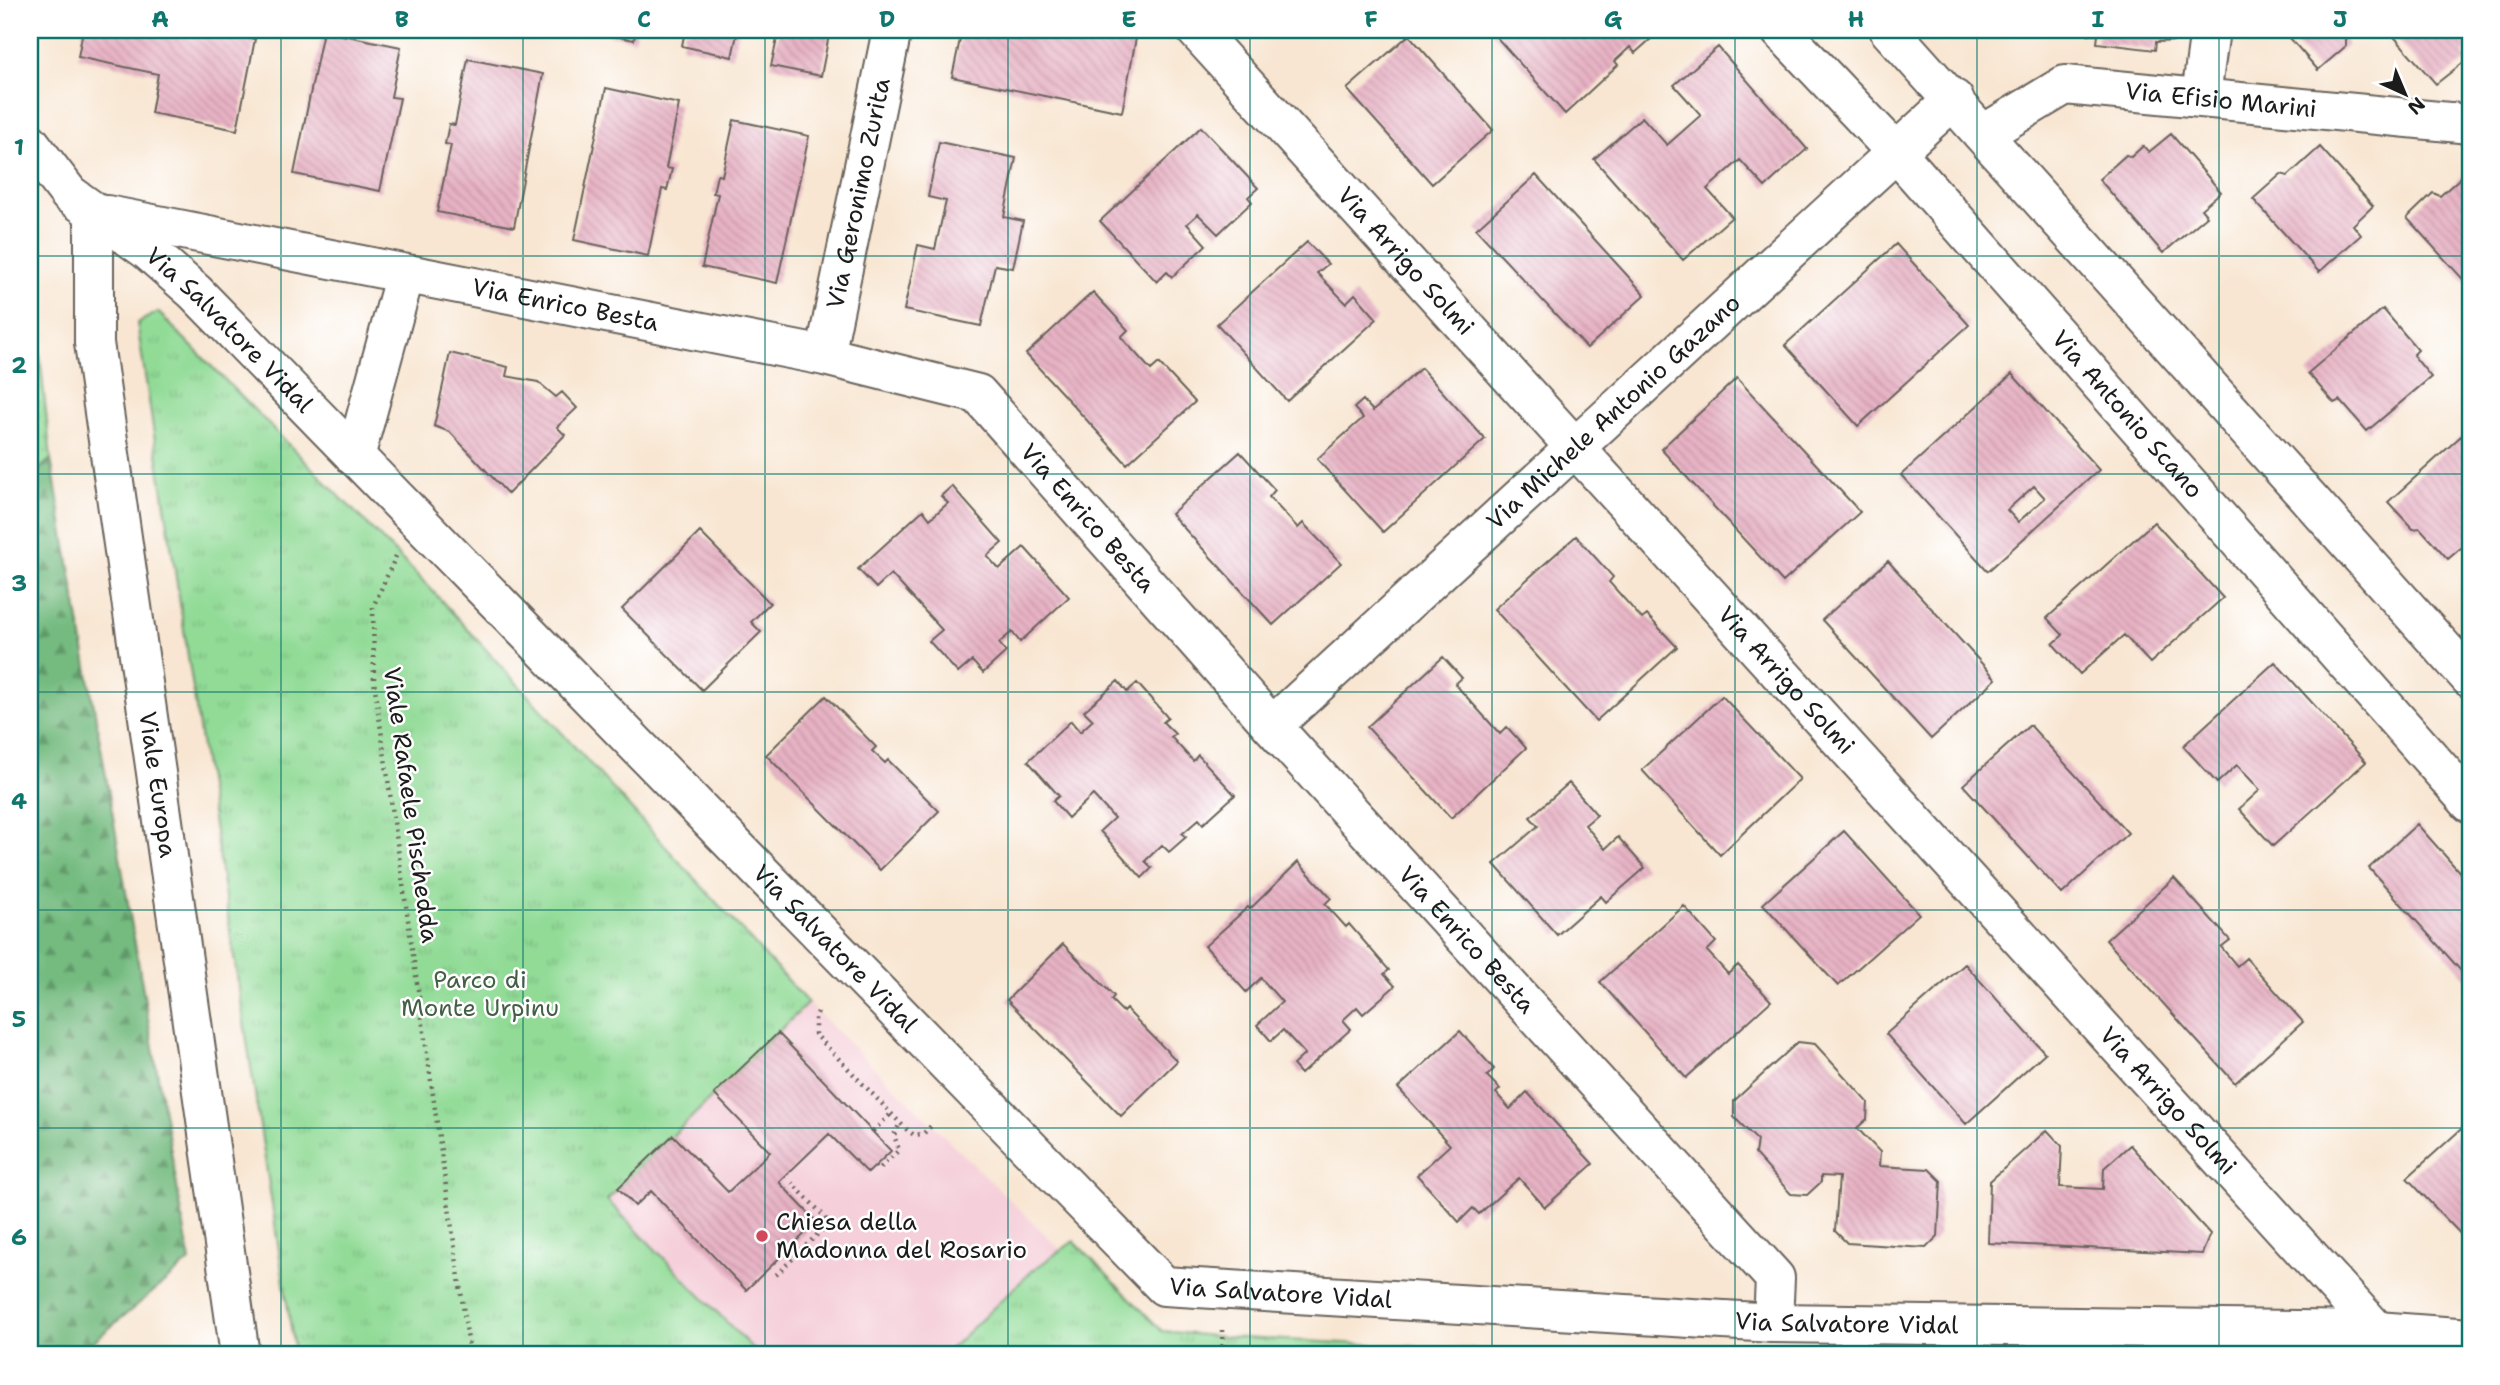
<svg xmlns="http://www.w3.org/2000/svg" width="2500" height="1385" viewBox="0 0 2500 1385" font-family="'Shantell Sans',sans-serif">
  <style>
    .built { fill: #f5cfd9 }
    .grass { fill: url(#grass-dots); stroke: #577c5a; stroke-width: 2 }
    .forest { fill: url(#forest-firs); stroke: #486c4e; stroke-width: 2 }
    .park { fill: url(#park-tufts); stroke: #577c5a; stroke-width: 2 }
    .building { fill: url(#building-back-hatch); fill-rule: evenodd }
    .lines { fill: none; stroke-linecap: round; stroke-linejoin: round }
    .minor-casing { stroke: #69635c; stroke-width: 42 }
    .path { stroke: #69635c; stroke-width: 4.5; stroke-dasharray: 2 5; stroke-linecap: butt }
    .minor { stroke: #fff; stroke-width: 38 }
    .grid { fill: none; stroke: #0f766e; stroke-width: 2; stroke-opacity: 0.55 }
    .poi-dot { fill: #d1495b; stroke: #fff; stroke-width: 2.5 }
    .labels { text-anchor: middle; stroke-width: 5; stroke-linejoin: round; paint-order: stroke }
    .street-label { font-size: 24px; fill: #1c1c1c; stroke: #fff }
    .park-label { font-size: 24px; fill: #455f47; stroke: #fff }
    .poi-label { font-size: 24px; fill: #1c1c1c; stroke: #fff; text-anchor: start }
    .neatline { fill: none; stroke: #0f766e; stroke-width: 2.5 }
    .grid-label { font-size: 23px; text-anchor: middle; font-weight: bold; fill: #0f766e }
  </style>
  <defs>
    <pattern id="grass-dots" width="8" height="8" patternUnits="userSpaceOnUse" patternTransform="scale(1.75)"><rect width="8" height="8" fill="#92db97"/><path d="M2 2h.1M6 6h.1" fill="none" stroke="#7dbb82" stroke-width="1.8" stroke-linecap="round"/></pattern>
    <pattern id="forest-firs" width="22" height="20" patternUnits="userSpaceOnUse" patternTransform="scale(1.75)"><rect width="22" height="20" fill="#75bb80"/><path d="M5 1l3.5 6h-7zM16 11l3.5 6h-7z" fill="#5f9768"/></pattern>
    <pattern id="park-tufts" width="24" height="20" patternUnits="userSpaceOnUse" patternTransform="scale(1.75)"><rect width="24" height="20" fill="#92db97"/><path d="M3 7l-1-3M5 7V3M7 7l1-3M15 17l-1-3M17 17v-4M19 17l1-3" fill="none" stroke="#7dbb82"/></pattern>
    <pattern id="building-back-hatch" width="6" height="6" patternUnits="userSpaceOnUse" patternTransform="scale(1.75)"><rect width="6" height="6" fill="#e7b2c4"/><path d="M-1 5l2 2M0 0l6 6M5-1l2 2" fill="none" stroke="#c698a8"/></pattern>
  </defs>
  <rect width="100%" height="100%" fill="#fff"/>
  <filter id="ink" filterUnits="userSpaceOnUse"><feTurbulence type="fractalNoise" baseFrequency=".0143" numOctaves="2"/><feDisplacementMap in="SourceGraphic" scale="14" xChannelSelector="R" yChannelSelector="G"/><feConvolveMatrix kernelMatrix="1 2 1 2 8 2 1 2 1" color-interpolation-filters="sRGB"/></filter>
  <filter id="wash" filterUnits="userSpaceOnUse"><feTurbulence type="fractalNoise" baseFrequency=".00686" numOctaves="4" result="noise"/><feDisplacementMap in="SourceGraphic" scale="28" xChannelSelector="R" yChannelSelector="G"/><feGaussianBlur stdDeviation="1.57" result="paint"/><feColorMatrix in="noise" values="0 0 0 0 0 0 0 0 0 0 0 0 0 0 0 0 0 1.4 0 .05"/><feComposite in="paint" operator="in"/></filter>
  <g filter="url(#wash)">
    <rect width="100%" height="100%" fill="#f8e6d2"/>
    <path class="built" d="M808 1003 1061 1250 1033 1270 944 1355H759L607 1200Z"/>
    <path class="grass" d="M30 263 51 459 30 478Z"/>
    <path class="forest" d="M51 459 190 1261 77 1355H30V478Z"/>
    <path class="park" d="M158 312 429 587 808 1003 607 1200 759 1355H295L137 323Z
      M1074 1241 1162 1331 1224 1337 1581 1355H944L1033 1270Z"/>
    <g id="blocks">
      <path class="building" d="M83 30H208L255 39 237 130 151 113 158 74 78 57Z
        M587 30H636L634 40Z
        M685 30H738L732 57 682 46Z
        M779 30H830L821 76 771 66Z
        M962 30H1097L1136 38 1122 112 952 77Z
        M1493 30H1661L1635 53 1630 47 1615 61 1618 65 1565 114 1491 31Z
        M2089 30H2176L2175 41 2156 42 2155 50 2097 43 2098 35 2088 34Z
        M2283 30H2357L2346 39V46L2318 70Z
        M2388 30H2470V47L2464 52 2465 61 2436 84Z
        M323 31 401 47 391 97 400 98 380 191 294 174Z
        M1409 35 1493 130 1432 184 1347 89Z
        M1718 47 1807 149 1765 187 1740 160 1707 189 1732 217 1683 260 1594 159 1642 117 1667 145 1701 115 1674 85Z
        M468 59 543 74 514 227 437 212 451 145 445 144 449 124 455 125Z
        M606 88 679 104 666 168 672 169 667 190 662 189 648 256 574 240Z
        M734 120 809 136 777 283 702 267 718 194 713 193 717 175 722 176Z
        M1201 127 1258 188 1248 197 1252 202 1218 234 1198 214 1187 224 1206 245 1172 277 1167 272 1157 282 1100 221Z
        M2171 134 2221 192 2201 209 2207 216 2163 253 2099 179 2126 155 2131 157 2143 146 2149 152Z
        M939 142 1016 158 1004 217 1023 221 1013 268 995 265 981 326 904 310 918 245 935 249 946 201 928 197Z
        M2320 147 2373 206 2353 225 2361 235 2319 272 2253 199 2281 174 2288 176Z
        M2470 169V287L2407 218 2433 193 2440 196Z
        M1536 175 1645 295 1587 348 1476 229Z
        M1307 242 1328 264 1317 273 1346 303 1355 294 1377 319 1287 401 1217 324Z
        M1896 244 1969 325 1858 426 1785 345Z
        M1093 292 1128 330 1121 337 1151 370 1159 363 1195 402 1127 464 1026 354Z
        M2383 309 2418 350 2413 355 2431 377 2367 431 2340 400 2334 403 2308 373Z
        M450 353 508 367 506 376 538 382 556 397 562 392 577 408 557 427 565 435 508 494 450 432 434 426Z
        M1421 368 1485 439 1383 532 1317 459 1363 418 1354 408 1363 400 1373 411Z
        M2012 374 2099 470 1988 571 1901 475ZM2034 486 2045 498 2018 522 2007 510Z
        M1737 378 1860 512 1783 582 1661 449Z
        M2461 436 2470 447V540L2448 559 2420 528 2413 529 2388 502Z
        M1240 452 1275 490 1269 497 1298 528 1303 523 1341 563 1273 625 1171 514Z
        M952 486 1002 543 987 556 999 569 1024 547 1069 597 1020 642 1012 632 999 643 1006 652 983 673 972 661 958 673 929 641 942 630 891 574 876 588 858 569 923 510 930 519 948 503 941 496Z
        M2154 522 2223 598 2150 663 2124 635 2080 674 2053 644 2063 635 2047 618Z
        M700 532 770 603 751 622 761 632 702 690 622 609Z
        M1576 536 1613 577 1609 582 1642 619 1647 615 1677 647 1596 721 1494 609Z
        M1888 561 1996 679 1931 739 1822 620Z
        M1443 657 1462 678 1455 684 1500 734 1507 727 1526 748 1451 818 1367 727Z
        M2275 662 2366 762 2273 846 2239 809 2260 790 2237 765 2217 783 2183 746Z
        M1118 681 1127 692 1137 683 1168 718 1163 722 1175 734 1171 737 1193 761 1198 755 1235 795 1203 824 1199 819 1182 834 1186 837 1169 852 1162 845 1145 861 1152 868 1142 878 1100 831 1114 818 1093 795 1068 818 1053 801 1059 796 1028 761 1071 721 1080 732 1093 720 1084 711Z
        M826 696 876 747 872 751 885 763 888 760 939 811 880 870 766 755Z
        M1722 696 1800 779 1720 855 1642 770Z
        M2030 725 2128 833 2062 894 1963 785Z
        M1569 783 1597 815 1585 825 1605 849 1618 837 1645 868 1606 902 1601 896 1557 935 1494 864 1538 826 1530 817Z
        M2417 824 2470 884V981L2369 868Z
        M1844 831 1919 914 1838 986 1763 904Z
        M1298 862 1331 898 1325 904 1346 927 1349 924 1389 970 1384 974 1395 986 1363 1014 1357 1007 1343 1020 1351 1029 1301 1074 1293 1065 1305 1054 1283 1030 1271 1041 1257 1025 1282 1002 1261 978 1246 992 1205 946 1248 907 1250 909Z
        M2174 878 2230 940 2221 947 2237 966 2246 958 2303 1022 2235 1083 2106 940Z
        M1684 906 1716 942 1707 951 1728 974 1738 965 1771 1001 1686 1078 1600 982Z
        M1063 944 1114 996 1111 1000 1123 1012 1126 1009 1177 1061 1121 1116 1007 1000Z
        M1965 964 2045 1053 1966 1124 1886 1034Z
        M1460 1031 1494 1069 1487 1076 1500 1089 1496 1093 1510 1109 1527 1092 1593 1164 1545 1207 1519 1178 1479 1214 1473 1208 1459 1222 1417 1175 1450 1145 1398 1088Z
        M778 1033 891 1151 868 1173 829 1134 779 1182 817 1222 746 1290 651 1191 635 1206 618 1188 673 1135 728 1192 770 1152 714 1094Z
        M1798 1042 1815 1044 1868 1102 1867 1119 1857 1128 1880 1152 1879 1166 1929 1169 1941 1181 1938 1236 1926 1248 1847 1243 1835 1231 1839 1177 1821 1176V1182L1807 1195 1791 1194 1755 1154 1757 1140 1734 1117V1101Z
        M2470 1121V1244L2407 1178Z
        M2047 1130 2062 1146 2060 1187 2103 1189 2104 1168 2130 1145 2210 1234 2202 1254 1988 1243 1990 1181Z"/>
    </g>
  </g>
  <g filter="url(#ink)">
    <use href="#blocks" fill-opacity="0" stroke="#69635c" stroke-width="2"/>
    <g class="lines">
      <defs>
        <g id="minor">
          <path id="s1" d="M1196 30 2377 1331"/>
          <path id="s2" d="M1780 30 1896 152 2470 803"/>
          <path d="M1889 30 2470 678"/>
          <path d="M2201 96 2210 30"/>
          <path id="s3" d="M1985 133 2065 85 2470 124"/>
          <path id="s4" d="M30 143 69 194 147 250 195 292 1164 1286 1773 1323 2377 1331 2470 1338"/>
          <path id="s5" d="M94 213V343L240 1355"/>
          <path id="s6" d="M107 215 825 356 978 394 1272 726 1775 1278 1773 1323"/>
          <path id="s7" d="M825 356 892 30"/>
          <path d="M355 457 405 274"/>
          <path id="s8" d="M1272 726 1954 99"/>
        </g>
      </defs>
      <use href="#minor" class="minor-casing"/>
      <path class="path" d="M396 556 373 607 374 681 470 1355
        M818 1012 815 1018V1034L906 1129 914 1135 923 1134 933 1124
        M873 1131 891 1114
        M875 1166 879 1169 899 1150 894 1135 900 1123
        M776 1275 827 1225 825 1217 792 1183
        M1222 1330 1223 1355"/>
      <use href="#minor" class="minor"/>
    </g>
  </g>
  <path class="grid" d="M281 30V1355M523 30V1355M765 30V1355M1008 30V1355M1250 30V1355M1492 30V1355M1735 30V1355M1977 30V1355M2219 30V1355M30 256H2470M30 474H2470M30 692H2470M30 910H2470M30 1128H2470"/>
  <circle class="poi-dot" cx="762" cy="1236" r="7"/>
  <g class="labels">
    <g class="street-label">
      <text dy="8" stroke="none"><textPath href="#s3" startOffset="250">Via Efisio Marini</textPath></text>
      <text dy="8" stroke="none"><textPath href="#s7" startOffset="166">Via Geronimo Zurita</textPath></text>
      <text dy="8" stroke="none"><textPath href="#s1" startOffset="312">Via Arrigo Solmi</textPath></text>
      <text dy="8" stroke="none"><textPath href="#s6" startOffset="467">Via Enrico Besta</textPath></text>
      <text dy="8" stroke="none"><textPath href="#s4" startOffset="275">Via Salvatore Vidal</textPath></text>
      <text dy="8" stroke="none"><textPath href="#s8" startOffset="464">Via Michele Antonio Gazano</textPath></text>
      <text dy="8" stroke="none"><textPath href="#s2" startOffset="518">Via Antonio Scano</textPath></text>
      <text dy="8" stroke="none"><textPath href="#s6" startOffset="1055">Via Enrico Besta</textPath></text>
      <text dy="8" stroke="none"><textPath href="#s1" startOffset="878">Via Arrigo Solmi</textPath></text>
      <text dy="8" stroke="none"><textPath href="#s5" startOffset="576">Viale Europa</textPath></text>
      <text transform="translate(411 805) rotate(82)" y="8">Viale Rafaele Pischedda</text>
      <text dy="8" stroke="none"><textPath href="#s6" startOffset="1622">Via Enrico Besta</textPath></text>
      <text dy="8" stroke="none"><textPath href="#s4" startOffset="1141">Via Salvatore Vidal</textPath></text>
      <text dy="8" stroke="none"><textPath href="#s1" startOffset="1446">Via Arrigo Solmi</textPath></text>
      <text dy="8" stroke="none"><textPath href="#s4" startOffset="1729">Via Salvatore Vidal</textPath></text>
      <text dy="8" stroke="none"><textPath href="#s4" startOffset="2296">Via Salvatore Vidal</textPath></text>
    </g>
    <g class="park-label">
      <text x="480" y="988">Parco di<tspan x="480" dy="28">Monte Urpinu</tspan></text>
    </g>
    <g class="poi-label">
      <text x="776" y="1230">Chiesa della<tspan x="776" dy="28">Madonna del Rosario</tspan></text>
    </g>
  </g>
  <rect width="2500" height="1385" fill="none" stroke="#fff" stroke-width="77"/>
  <g transform="translate(2405 94) rotate(136)" stroke="#ffffff" stroke-width="5" paint-order="stroke">
  <path d="M0-5L12 26L0 18L-12 26Z" fill="#1c1c1c"/>
  <text y="-10" font-size="19" font-weight="bold" text-anchor="middle" fill="#1c1c1c">N</text>
  </g>
  <rect x="38" y="38" width="2424" height="1308" class="neatline"/>
  <g class="grid-label">
    <text x="160" y="27">A</text>
    <text x="402" y="27">B</text>
    <text x="644" y="27">C</text>
    <text x="887" y="27">D</text>
    <text x="1129" y="27">E</text>
    <text x="1371" y="27">F</text>
    <text x="1613" y="27">G</text>
    <text x="1856" y="27">H</text>
    <text x="2098" y="27">I</text>
    <text x="2340" y="27">J</text>
    <text x="19" y="155">1</text>
    <text x="19" y="373">2</text>
    <text x="19" y="591">3</text>
    <text x="19" y="809">4</text>
    <text x="19" y="1027">5</text>
    <text x="19" y="1245">6</text>
  </g>
</svg>
